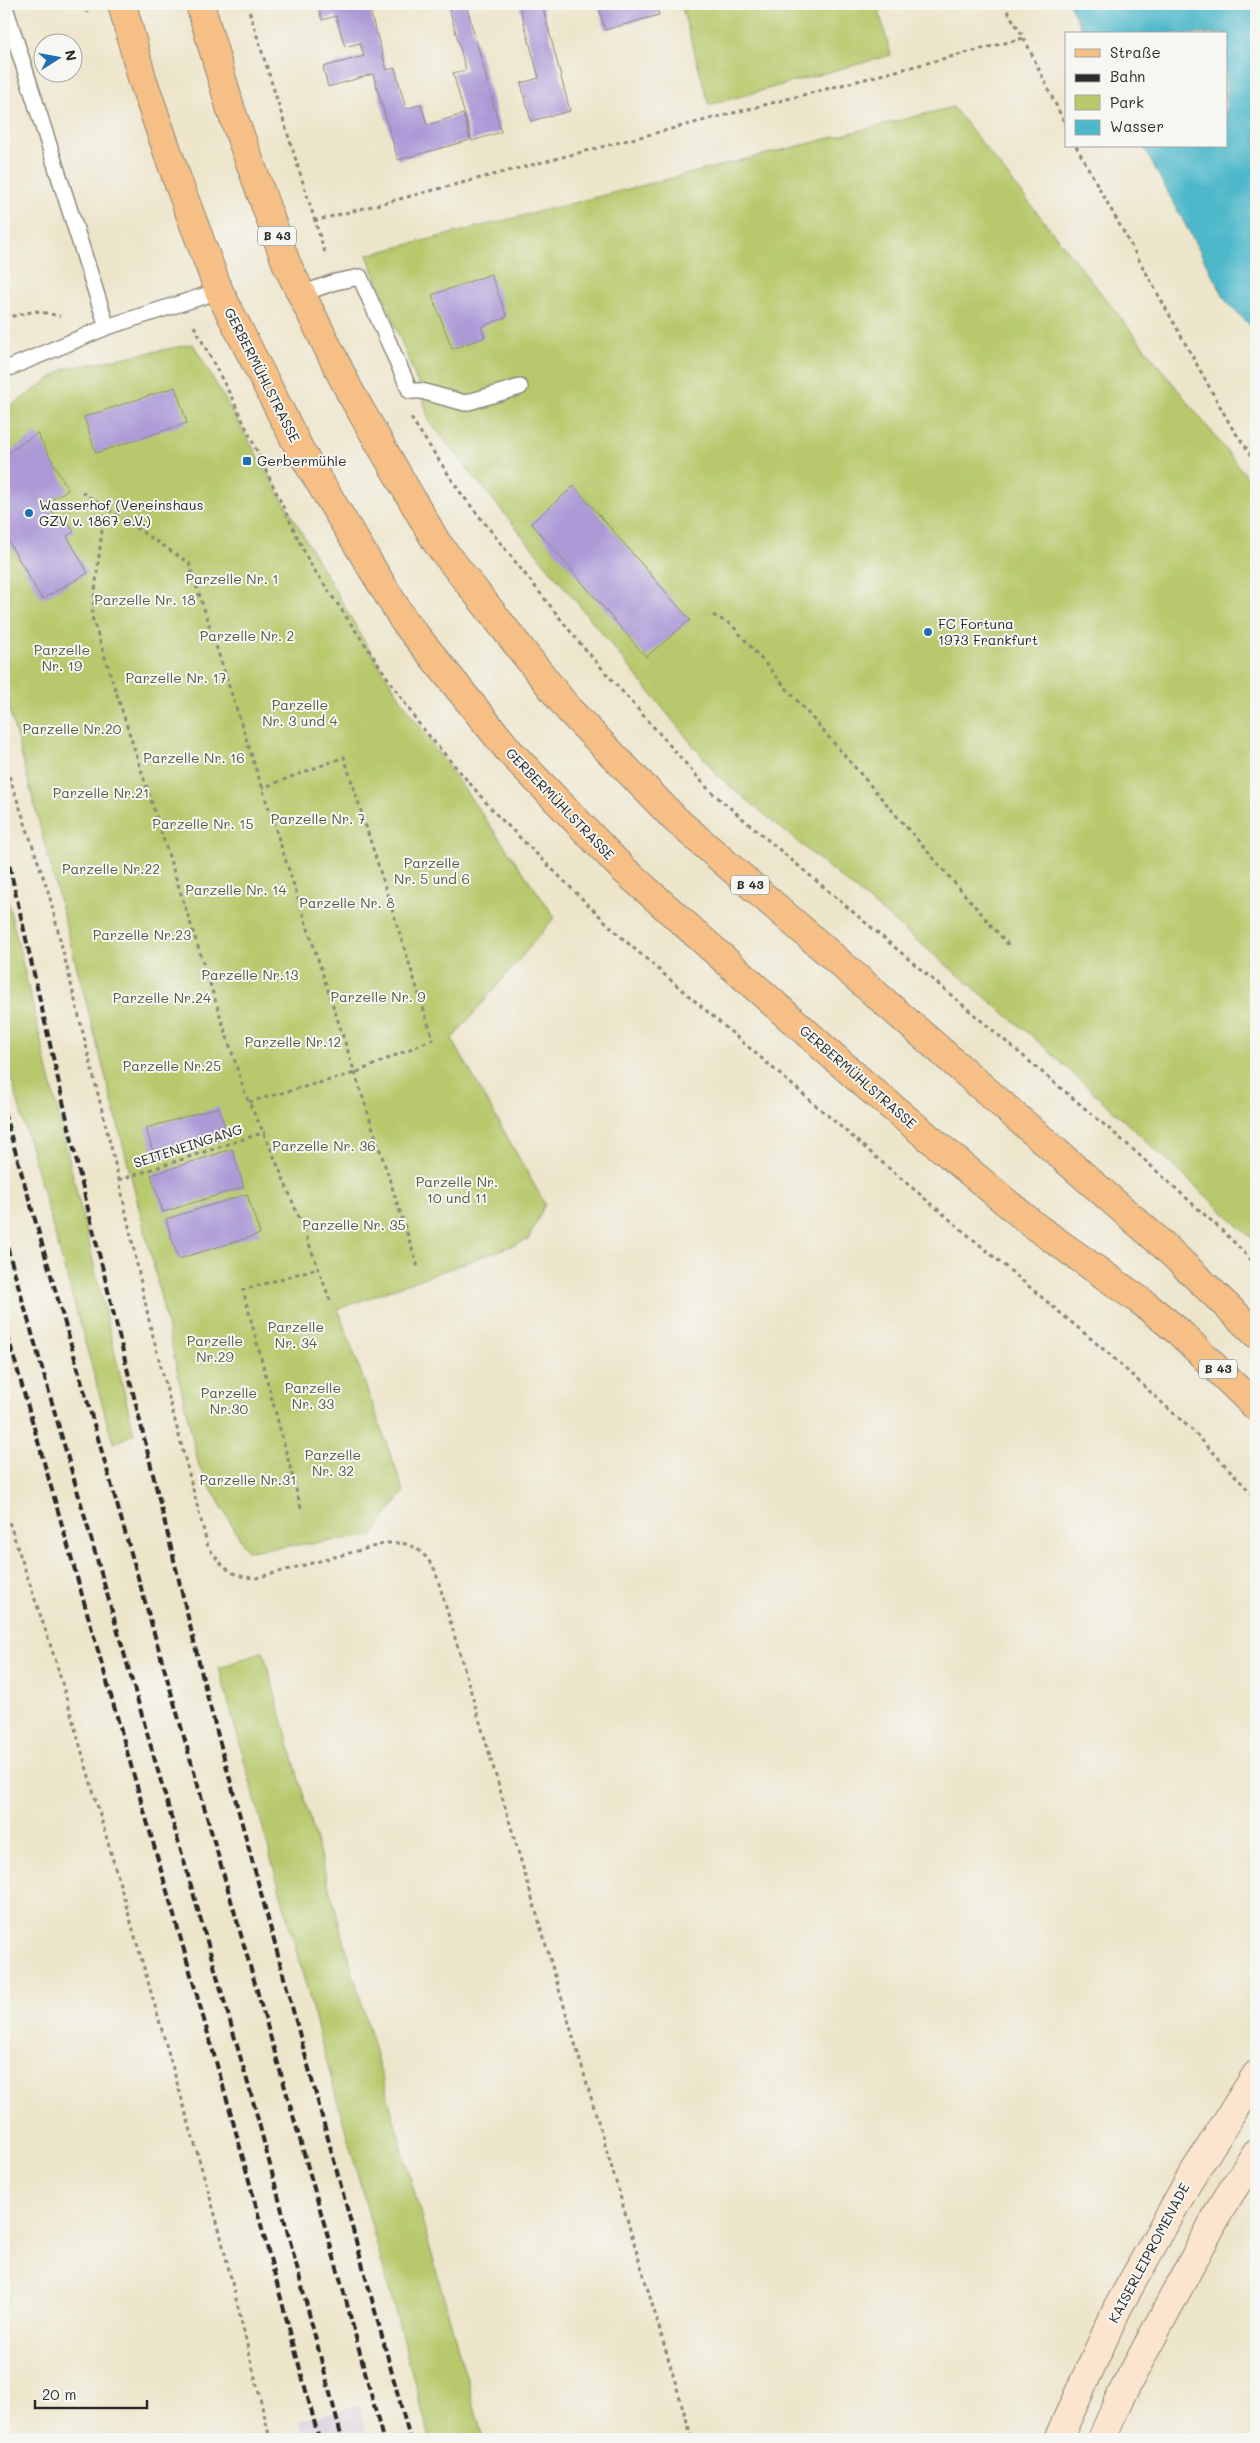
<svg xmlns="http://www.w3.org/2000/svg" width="1260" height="2443" viewBox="0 0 1260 2443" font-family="Mali,sans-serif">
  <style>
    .industrial { fill: #cdbed2 }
    .green { fill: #b7c96c; stroke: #717a4c }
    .water { fill: #4eb8ca; stroke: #3c727a }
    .building { fill: #ac9ad7 }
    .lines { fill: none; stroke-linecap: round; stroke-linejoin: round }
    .service-casing { stroke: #8c887a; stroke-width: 18 }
    .secondary-casing { stroke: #8c887a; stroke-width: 30 }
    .primary-casing { stroke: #8c887a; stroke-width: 30 }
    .path { stroke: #8c887a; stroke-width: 3; stroke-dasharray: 4 4; stroke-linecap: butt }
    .service { stroke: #fff; stroke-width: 15 }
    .secondary { stroke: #fbe5cf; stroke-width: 28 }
    .primary { stroke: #f5bf86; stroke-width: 28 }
    .rail { stroke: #2b2b2b; stroke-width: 4; stroke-dasharray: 8 4; stroke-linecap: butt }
    .poi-dot { fill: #1f6fb2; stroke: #f6f6f2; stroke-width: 2 }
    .labels { text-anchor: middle; stroke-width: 4; stroke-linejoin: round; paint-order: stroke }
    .shield { fill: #f6f6f2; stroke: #686867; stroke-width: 1 }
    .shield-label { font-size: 12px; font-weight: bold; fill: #2b2b2b }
    .street-label { font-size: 14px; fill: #2b2b2b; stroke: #f6f6f2 }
    .poi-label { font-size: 14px; fill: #2b2b2b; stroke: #f6f6f2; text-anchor: start }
    .park-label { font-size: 14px; fill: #555a3e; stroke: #f6f6f2 }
  </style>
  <rect width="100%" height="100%" fill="#f6f6f2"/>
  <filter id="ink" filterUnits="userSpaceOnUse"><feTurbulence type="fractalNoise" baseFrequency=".02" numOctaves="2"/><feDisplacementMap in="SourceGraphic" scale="10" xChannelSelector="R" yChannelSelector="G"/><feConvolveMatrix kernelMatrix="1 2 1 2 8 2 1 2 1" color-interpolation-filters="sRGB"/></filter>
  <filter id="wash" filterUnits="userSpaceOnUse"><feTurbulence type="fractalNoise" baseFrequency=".0096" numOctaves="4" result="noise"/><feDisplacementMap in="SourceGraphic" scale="20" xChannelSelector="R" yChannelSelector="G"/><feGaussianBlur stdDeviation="1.12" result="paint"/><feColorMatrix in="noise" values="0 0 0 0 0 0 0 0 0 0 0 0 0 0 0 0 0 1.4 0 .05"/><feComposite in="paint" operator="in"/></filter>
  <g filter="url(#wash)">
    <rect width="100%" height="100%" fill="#ede5ca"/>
    <path class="industrial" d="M360 2405 367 2439H303L299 2421Z"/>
    <path class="green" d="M681 4H877L891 55 709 105Z
      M953 107 1256 488V1242L1031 1035 718 776 429 421 421 391 367 255Z
      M193 344 366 644 408 710 555 917 452 1039 545 1204 528 1240 338 1309 404 1492 372 1536 247 1551 199 1467 153 1263 114 1109 4 689V411L64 369Z
      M4 885 134 1434 113 1443 4 1052Z
      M263 1651 475 2409 483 2439H430L219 1668Z"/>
    <path class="water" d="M1069 4H1256V331L1228 304 1143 146H1226V34H1084Z"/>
    <g id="blocks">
      <path class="building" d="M326 4H368L387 70 395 68 406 109 421 104 427 125 463 114 470 140 398 160 373 74 328 87 323 67 364 56 360 43 345 47 336 16 322 20 318 6Z
        M448 4H466L501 132 472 141 453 73 466 70Z
        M519 4H542L570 111 531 121 521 83 539 78Z
        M598 4H656L659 15 605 30Z
        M491 274 507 317 481 327 485 337 452 349 432 295Z
        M175 387 187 423 96 453 84 417Z
        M37 433 68 490 47 502 60 524 67 521 74 532 67 536 88 573 42 599 4 534V506L7 504 4 498V456Z
        M574 486 690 620 646 657 531 523Z
        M219 1107 228 1138 155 1159 146 1128Z
        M232 1149 244 1187 163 1212 151 1175Z
        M247 1194 260 1234 178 1259 166 1219Z"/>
    </g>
  </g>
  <g filter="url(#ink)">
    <use href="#blocks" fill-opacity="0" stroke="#8c887a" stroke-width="1"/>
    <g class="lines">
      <defs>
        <path id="service" d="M4 4 107 327
          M301 294 335 282 360 277 410 391H421L465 403 520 387
          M4 370 107 327 219 291"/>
        <path id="secondary" d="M1058 2439 1118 2307 1188 2182 1256 2075
          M1102 2439 1119 2399 1221 2208 1256 2153"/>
        <path id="primary" d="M122 4 142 78 178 182 219 291 300 450 404 621 510 752 622 868 863 1083 1036 1227 1142 1302 1179 1332 1256 1407
          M200 4 231 110 287 265 350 392 437 543 569 710 675 819 1162 1244 1256 1334"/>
      </defs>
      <use href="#service" class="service-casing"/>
      <use href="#secondary" class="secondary-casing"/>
      <use href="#primary" class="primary-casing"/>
      <path class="path" d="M85 4 87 13
        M247 4 326 256
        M1003 4 1024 38 1066 126
        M1076 146 1232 428 1256 461
        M314 221 1024 38
        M4 318 36 311 60 316
        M194 326 233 400 309 562 419 724 496 814 622 938 884 1164 1109 1354 1194 1432 1256 1498
        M411 418 460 492 578 641 709 790 1127 1144 1228 1236 1256 1265
        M82 492 189 563 418 1267
        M102 530 92 617 246 1096C279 1163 305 1232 331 1303
        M713 615 732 625 1010 947
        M4 761 49 894 119 1180 150 1325 208 1547C223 1567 230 1577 256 1578L387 1543C413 1542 421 1548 435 1570L692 2439
        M249 1102 355 1073 433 1039 344 757 262 788
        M119 1180 265 1132
        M4 1507 56 1662 218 2225 270 2439
        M301 1508 243 1290 318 1268"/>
      <use href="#service" class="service"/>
      <use href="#secondary" class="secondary"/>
      <use href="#primary" class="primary"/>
      <path class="rail" d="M4 842 80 1176 208 1699 410 2439
        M4 1112 343 2289 383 2439
        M4 1236 255 2108 342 2439
        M4 1323 231 2114 319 2439"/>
    </g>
  </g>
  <g class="poi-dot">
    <rect x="242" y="456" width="10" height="10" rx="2.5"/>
    <circle cx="29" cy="513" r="5"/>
    <circle cx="928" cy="632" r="5"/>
  </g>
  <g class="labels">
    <g class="shield">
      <rect x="258" y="226.5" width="38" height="19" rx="4"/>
      <rect x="731" y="875.5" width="38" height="19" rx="4"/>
      <rect x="1199" y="1359.5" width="38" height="19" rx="4"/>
    </g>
    <g class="shield-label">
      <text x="277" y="240">B 43</text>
      <text x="750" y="889">B 43</text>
      <text x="1218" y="1373">B 43</text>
    </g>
    <g class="street-label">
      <text transform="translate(262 375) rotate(63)" y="5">GERBERMÜHLSTRASSE</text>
      <text transform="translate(560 804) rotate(46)" y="5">GERBERMÜHLSTRASSE</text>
      <text transform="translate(858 1077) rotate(41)" y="5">GERBERMÜHLSTRASSE</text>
      <text transform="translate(188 1146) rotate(-18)" y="5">SEITENEINGANG</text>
      <text transform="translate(1149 2253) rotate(-62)" y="5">KAISERLEIPROMENADE</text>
    </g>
    <g class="poi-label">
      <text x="257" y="466">Gerbermühle</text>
      <text x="39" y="510">Wasserhof (Vereinshaus<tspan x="39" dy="16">GZV v. 1867 e.V.)</tspan></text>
      <text x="938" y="629">FC Fortuna<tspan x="938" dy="16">1973 Frankfurt</tspan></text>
    </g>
    <g class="park-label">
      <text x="232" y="584">Parzelle Nr. 1</text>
      <text x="145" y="605">Parzelle Nr. 18</text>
      <text x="247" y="641">Parzelle Nr. 2</text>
      <text x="62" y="655">Parzelle<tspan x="62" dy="16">Nr. 19</tspan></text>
      <text x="176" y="683">Parzelle Nr. 17</text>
      <text x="300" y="710">Parzelle<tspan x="300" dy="16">Nr. 3 und 4</tspan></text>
      <text x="72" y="734">Parzelle Nr.20</text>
      <text x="194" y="763">Parzelle Nr. 16</text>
      <text x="101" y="798">Parzelle Nr.21</text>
      <text x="318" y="824">Parzelle Nr. 7</text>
      <text x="203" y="829">Parzelle Nr. 15</text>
      <text x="432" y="868">Parzelle<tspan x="432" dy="16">Nr. 5 und 6</tspan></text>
      <text x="111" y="874">Parzelle Nr.22</text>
      <text x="236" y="895">Parzelle Nr. 14</text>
      <text x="347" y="908">Parzelle Nr. 8</text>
      <text x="142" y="940">Parzelle Nr.23</text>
      <text x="250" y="980">Parzelle Nr.13</text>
      <text x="378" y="1002">Parzelle Nr. 9</text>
      <text x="162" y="1003">Parzelle Nr.24</text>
      <text x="293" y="1047">Parzelle Nr.12</text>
      <text x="172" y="1071">Parzelle Nr.25</text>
      <text x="324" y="1151">Parzelle Nr. 36</text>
      <text x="457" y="1187">Parzelle Nr.<tspan x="457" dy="16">10 und 11</tspan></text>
      <text x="354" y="1230">Parzelle Nr. 35</text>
      <text x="296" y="1332">Parzelle<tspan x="296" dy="16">Nr. 34</tspan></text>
      <text x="215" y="1346">Parzelle<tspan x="215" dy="16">Nr.29</tspan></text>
      <text x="313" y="1393">Parzelle<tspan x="313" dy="16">Nr. 33</tspan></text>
      <text x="229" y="1398">Parzelle<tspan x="229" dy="16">Nr.30</tspan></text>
      <text x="333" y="1460">Parzelle<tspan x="333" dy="16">Nr. 32</tspan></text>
      <text x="248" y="1485">Parzelle Nr.31</text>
    </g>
  </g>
  <rect width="1260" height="2443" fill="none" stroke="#f6f6f2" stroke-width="20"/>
  <rect x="1065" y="32" width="162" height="115" fill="#f6f6f2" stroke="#a5a5a2"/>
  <rect x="1075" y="49" width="25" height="8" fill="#f5bf86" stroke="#a5a5a2"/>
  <text x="1110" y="58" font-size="15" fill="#2b2b2b">Straße</text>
  <rect x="1075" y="74" width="25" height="8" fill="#2b2b2b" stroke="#a5a5a2"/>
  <text x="1110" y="82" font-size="15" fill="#2b2b2b">Bahn</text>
  <rect x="1075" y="95" width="25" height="15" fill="#b7c96c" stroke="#a5a5a2"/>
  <text x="1110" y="108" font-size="15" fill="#2b2b2b">Park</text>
  <rect x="1075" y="120" width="25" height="15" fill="#4eb8ca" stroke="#a5a5a2"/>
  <text x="1110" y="132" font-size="15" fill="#2b2b2b">Wasser</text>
  <g transform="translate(58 58) rotate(79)"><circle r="24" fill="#f6f6f2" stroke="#a5a5a2"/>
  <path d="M0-4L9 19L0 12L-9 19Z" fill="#1f6fb2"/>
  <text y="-8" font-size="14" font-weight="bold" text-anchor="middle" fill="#2b2b2b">N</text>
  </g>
  <path d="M35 2400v8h112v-8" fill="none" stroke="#2b2b2b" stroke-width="2.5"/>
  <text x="42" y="2400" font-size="15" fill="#2b2b2b" stroke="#f6f6f2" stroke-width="4" paint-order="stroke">20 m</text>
</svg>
